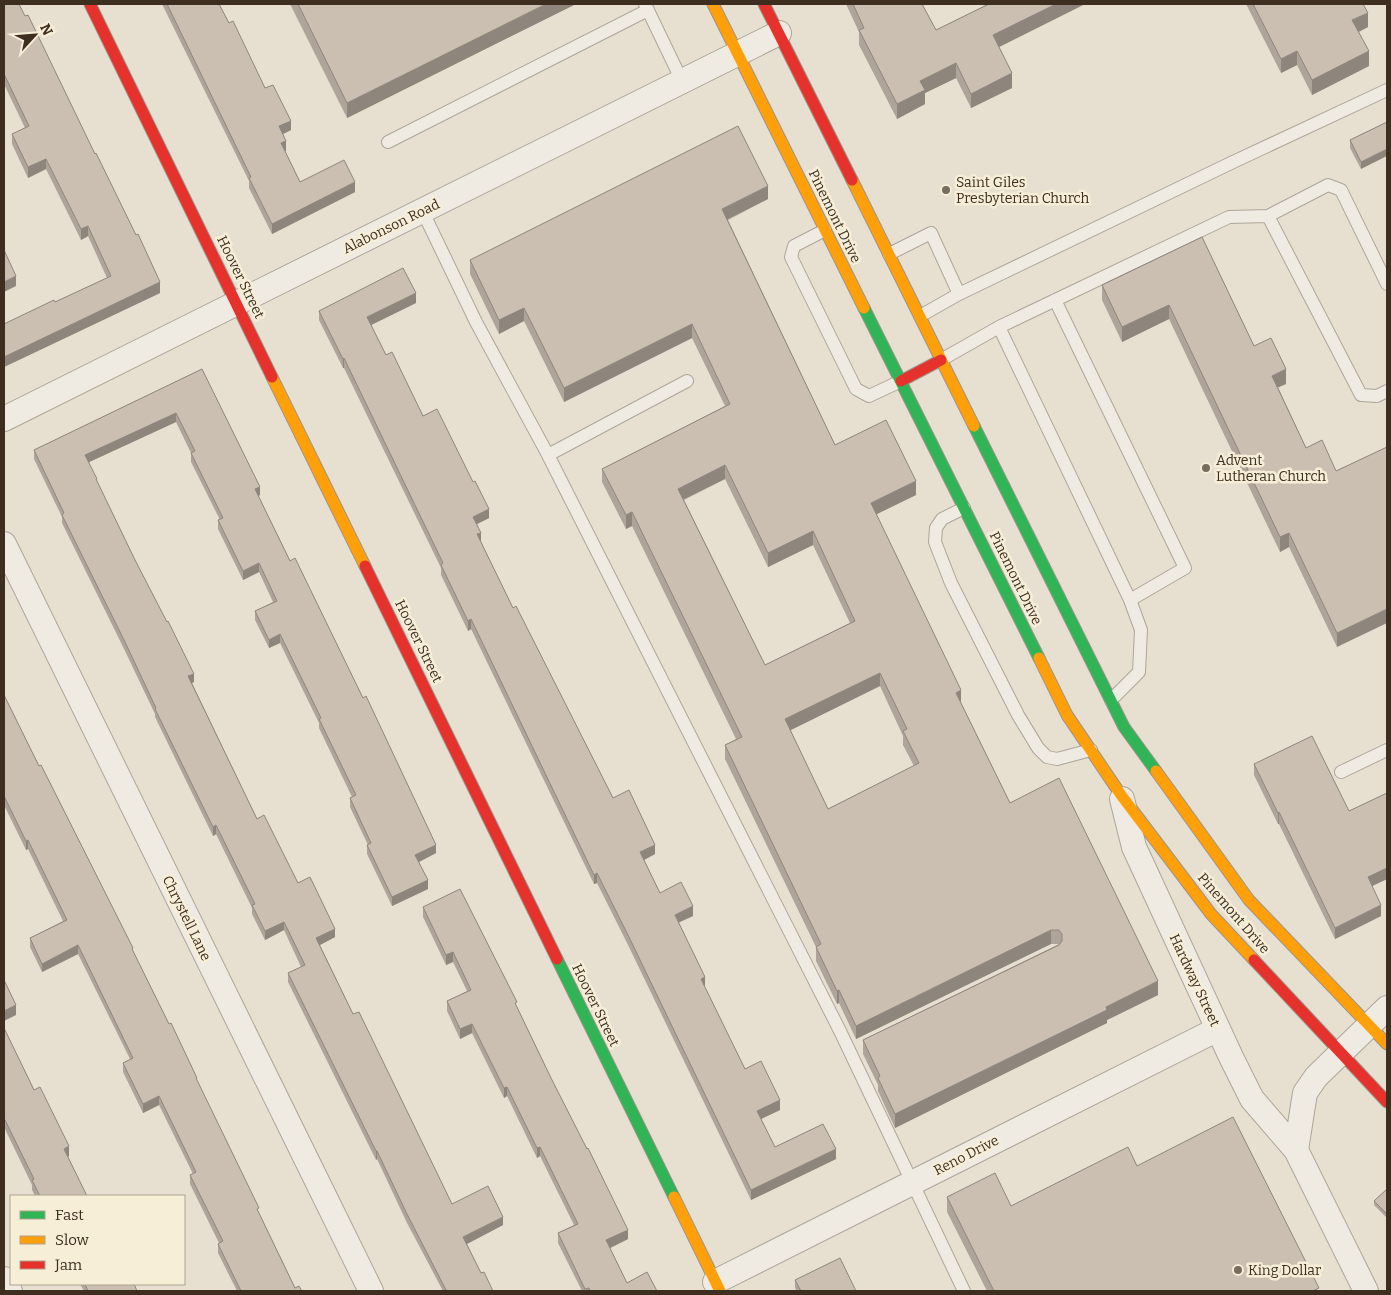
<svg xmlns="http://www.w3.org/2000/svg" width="1391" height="1295" viewBox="0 0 1391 1295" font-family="Bitter,serif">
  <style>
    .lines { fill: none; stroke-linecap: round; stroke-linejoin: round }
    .lane-casing { stroke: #ada599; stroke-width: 14 }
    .street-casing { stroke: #ada599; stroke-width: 26 }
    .fast-casing { stroke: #9c958a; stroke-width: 13 }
    .slow-casing { stroke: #9c958a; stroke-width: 13 }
    .jam-casing { stroke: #9c958a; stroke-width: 13 }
    .lane { stroke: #efebe3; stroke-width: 12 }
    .street { stroke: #efebe3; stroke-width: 24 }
    .fast { stroke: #30b455; stroke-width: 11 }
    .slow { stroke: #ff9f0a; stroke-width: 11 }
    .jam { stroke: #e5322d; stroke-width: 11 }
    .wall { fill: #afa499; fill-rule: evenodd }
    .shaded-wall { fill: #8e867d }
    .building { fill: #cbbfb2; stroke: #8e867d; fill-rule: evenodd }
    .poi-dot { fill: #786c5e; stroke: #f7eed8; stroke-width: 2 }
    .labels { text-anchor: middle; stroke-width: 5; stroke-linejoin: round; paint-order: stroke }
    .poi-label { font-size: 14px; fill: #3d2e20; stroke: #f7eed8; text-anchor: start }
    .street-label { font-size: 14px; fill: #3d2e20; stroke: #f7eed8 }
  </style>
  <rect width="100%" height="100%" fill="#e7e0d1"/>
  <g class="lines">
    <defs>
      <path id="lane" d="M645 4 682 81
        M388 142 648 10
        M422 210 476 322 548 455 840 1031 964 1291
        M1268 216 1361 395 1377 396 1387 391
        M825 230 794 246 791 257 856 389 869 396 901 381
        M889 254 931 233 959 294
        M1055 300 1185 568 1130 600
        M920 316 959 294 1231 163 1387 90
        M999 327 1130 600 1141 630 1139 672 1111 700
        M941 360 999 327 1229 217 1268 216 1328 185 1341 190 1387 284
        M548 455 687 381
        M964 508 942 519 936 528 935 542 951 583 1018 715 1038 748 1047 757 1057 759 1091 750
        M1341 772 1387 750"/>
      <path id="street" d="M4 419 779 33
        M4 544 371 1291
        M1122 799 1134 847 1231 1057 1252 1099 1296 1150
        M4 1279 10 1291
        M715 1282 1218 1029
        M1366 1291 1296 1150 1305 1093 1316 1077 1387 1008"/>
      <path id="fast" d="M864 308 1039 658
        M974 426 1124 727 1156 771
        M557 959 674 1197"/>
      <path id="slow" d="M713 4 864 308
        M852 180 974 426
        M272 377 365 566
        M1039 658 1067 715 1121 795 1211 914 1254 960
        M1156 771 1249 900 1387 1044
        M674 1197 720 1291"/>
      <path id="jam" d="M90 4 272 377
        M764 4 852 180
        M901 381 941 360
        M365 566 557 959
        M1254 960 1387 1102"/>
    </defs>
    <use href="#lane" class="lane-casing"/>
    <use href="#street" class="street-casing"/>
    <use href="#fast" class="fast-casing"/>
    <use href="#slow" class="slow-casing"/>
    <use href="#jam" class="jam-casing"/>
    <use href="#lane" class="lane"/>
    <use href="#street" class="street"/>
    <use href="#fast" class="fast"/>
    <use href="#slow" class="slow"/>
    <use href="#jam" class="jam"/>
  </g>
  <path class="wall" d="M4 4 160 293 4 367V324L55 302 107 278 88 236 81 240 46 169 28 178 12 144V134L25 128 4 84Z
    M162 4H219L229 23 265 88 291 130 283 134 286 151H285L300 182 355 192 272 234 249 188V181Z
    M290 4H576L347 118Z
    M846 4H922L936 30 988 4H1085L999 47 1012 88 971 108 956 78 925 93V104L897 119 859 45V32Z
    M1246 4H1363L1368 27 1359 32 1369 66 1312 95 1297 65 1281 73Z
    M1387 122 1361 169 1350 148V140Z
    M768 199 728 220 835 445 916 495 876 514 961 703 1010 803 1158 995 1107 1020V1023L895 1128 878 1091V1085L863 1054V1040L1059 944H1051L856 1039 839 1003 837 1004 816 961V947L725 759V745L736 739 632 526 626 529 602 482V469L725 406 692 338 564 402 524 321 499 334 470 274V260ZM725 479 768 567 813 545 850 623 765 665 684 500ZM880 686 903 736V745L914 766 828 809 790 730Z
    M1202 237 1254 346 1286 384 1278 387 1306 448 1336 471 1387 447 1337 647 1289 547 1280 552 1169 319 1122 342 1102 300V285Z
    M416 303 371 325 386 355 423 416 489 518 477 524 481 542 513 608 613 798 655 854 644 860 660 893 693 916 678 923 704 986 745 1069 780 1110 761 1119 775 1147 836 1159 751 1200 629 947 597 883 594 884 471 629 468 631 441 575V568L344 368H343L319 320V311Z
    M202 369 260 495 258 496 436 853 419 862 428 889 392 906 367 854V845H368L350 807V798L352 797 319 728V723L280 643 269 648 255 620V611L273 602 259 572 243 580 218 529V520H220L191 462V453L176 422 89 462 97 482 194 682 192 683 257 819 298 883 335 937 320 945 353 1014 452 1204 503 1225 467 1244 481 1273 493 1291H443L407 1223 377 1159 376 1160 288 982V973L301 967 284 930 265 940 252 914V908L216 834 213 836 155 717V714L125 651 62 523V517L34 459V450Z
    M4 688V695L39 766 133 951 197 1081 259 1213 295 1288 302 1291H237L218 1253V1244L219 1243 190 1184V1175L193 1174 159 1105 143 1113 123 1072V1063L130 1059 78 954 42 972 30 947V938L63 921 28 849 26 850 4 805Z
    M1254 764 1349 811 1387 793V879L1372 886 1381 916 1335 939 1279 824H1278L1254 775Z
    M423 907 517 1007 628 1239 610 1248 627 1283 657 1291H582L558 1243V1233L574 1225 540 1156 537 1158 507 1096 504 1098 472 1033 460 1039 447 1011V1001L467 991 453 962 446 965 423 917Z
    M4 1028 34 1090 69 1156 67 1157 87 1196H35L32 1190V1185L4 1127Z
    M1137 1166 1319 1291H987L947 1212V1197L1011 1206Z
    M1387 1189V1218L1374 1205V1201Z
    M795 1280 856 1291H797L795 1288Z
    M80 1284H134L137 1291H84Z"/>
  <path class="shaded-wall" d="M546 4H576L347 118V103Z
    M1056 4H1085L993 50V35Z
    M1368 13V27L1352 35V20Z
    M1297 51V65L1281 73V59Z
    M1369 51V66L1312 95V80Z
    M956 63V78L925 93V104L897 119V104L920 81Z
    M1012 73V88L971 108V94Z
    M291 121V130L279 136V126Z
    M286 141V151L281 153V143Z
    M1387 149V156L1361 169V162Z
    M46 159V169L28 178V167Z
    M355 182V192L272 234V224Z
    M768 186V199L722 222V209Z
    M88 226V236L81 240V229Z
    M16 276V286L4 292V282Z
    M160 282V293L4 367V357Z
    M416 293V303L367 327V317Z
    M1169 305V319L1122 342V327Z
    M524 308V321L499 334V320Z
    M692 324V338L564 402V388Z
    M344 358V368H343V359Z
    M1286 369V384L1272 390V376Z
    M176 413V422L85 464V455Z
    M725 465V479L678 502V489Z
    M916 481V495L871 517V503Z
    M260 487V495L255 498V489Z
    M489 509V518L473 526V517Z
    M632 512V526L626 529V515Z
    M813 531V545L768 567V553Z
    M481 533V542L477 534Z
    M1289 533V547L1280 552V537Z
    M259 563V572L243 580V571Z
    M1387 609V623L1337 647V633Z
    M471 619V629L468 631V621Z
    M280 634V643L269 648V640Z
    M880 673V686L785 733V719Z
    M194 674V682L188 685V676Z
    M961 690V704L956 693Z
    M1279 812V824H1278V813Z
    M216 825V834L213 836V827Z
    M28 840V849L26 850V841Z
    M436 845V853L415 864V855Z
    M655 845V854L640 862V852Z
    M1387 868V879L1368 888V877Z
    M597 873V883L594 884V875Z
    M428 880V889L392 906V897Z
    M1381 905V916L1335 939V928Z
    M693 906V916L675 924V915Z
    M284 922V930L265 940V931Z
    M335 929V937L316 947V938Z
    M1051 930V944L856 1039V1026Z
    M78 945V954L42 972V964Z
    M453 952V962L446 965V955Z
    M705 977V986L701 988V979Z
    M1158 981V995L1107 1020V1023L895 1128V1114L1106 1007Z
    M839 990V1003L837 1004V991Z
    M16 1005V1015L4 1021V1011Z
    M472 1024V1033L460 1039V1029Z
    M507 1087V1096L504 1098V1088Z
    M159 1096V1105L143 1113V1104Z
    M780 1100V1110L757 1121V1111Z
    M69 1146V1156L64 1159V1149Z
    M540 1147V1156L537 1158V1148Z
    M836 1149V1159L751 1200V1190Z
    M376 1151H377V1159L376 1160Z
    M503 1217V1225L463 1246V1237Z
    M628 1230V1239L606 1250V1240Z"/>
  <path class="building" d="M4 4H19L25 16 28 15 95 154 96 153 136 235 138 234 160 282 4 357V324L54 300 55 302 111 276 88 226 81 229 46 159 28 167 12 134 29 126 4 74Z
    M167 4H219L229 23 233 21 265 88 273 85 291 121 279 126 286 141 281 143 300 182 344 160 355 182 272 224 249 178 251 177Z
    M298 4H546L347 103Z
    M853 4H922L936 30 989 4H1056L993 35 1012 73 971 94 956 63 920 81 925 90 897 104 859 30 864 28Z
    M1253 4H1363L1368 13 1352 20 1369 51 1312 80 1297 51 1281 59Z
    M1387 122V149L1361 162 1350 140Z
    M738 126 768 186 722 209 835 445 886 420 916 481 871 503 961 690 956 693 1010 803 1059 778 1158 981 1106 1007 1107 1010 895 1114 878 1078 880 1076 863 1040 1059 945 1062 941V934L1059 930H1051L856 1026 839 990 837 991 816 947 821 944 725 745 742 737 632 512 626 515 602 469 730 404 692 324 564 388 524 308 499 320 470 260ZM725 465 768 553 813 531 855 621 765 665 678 489ZM880 673 907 729 903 731 919 763 828 809 785 719Z
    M1202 237 1254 346 1271 338 1286 369 1272 376 1306 448 1322 440 1336 471 1387 447V609L1337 633 1289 533 1280 537 1169 305 1122 327 1102 285Z
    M4 250 16 276 4 282Z
    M403 268 416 293 367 317 386 355 392 352 423 416 437 409 473 482 475 481 489 509 473 517 481 533 477 534 513 608 516 606 613 798 629 790 655 845 640 852 660 893 681 882 693 906 675 915 705 977 701 979 745 1069 761 1061 780 1100 757 1111 775 1147 823 1124 836 1149 751 1190 629 937 597 873 594 875 471 619 468 621 441 565 443 563 344 358 343 359 319 311Z
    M202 369 260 487 255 489 290 561 295 558 363 698 366 696 436 845 415 855 428 880 392 897 367 845 371 843 350 798 356 795 319 719 321 718 280 634 269 640 255 611 277 601 259 563 243 571 218 520 223 518 191 453 195 451 176 413 85 455 97 479H96L135 560 167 622 168 621 194 674 188 676 257 819 264 815 298 883 310 877 335 929 316 938 353 1014 359 1012 452 1204 488 1186 503 1217 463 1237 481 1273 484 1272 493 1291H443L446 1290 407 1214 377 1151H376L288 973 305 965 284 922 265 931 252 905 255 904 216 825 213 827 155 709 156 708 125 642 62 515 64 513 34 450Z
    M4 695 39 766 41 765 133 948 132 949 169 1024 171 1023 197 1078H196L259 1208 257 1209 295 1288 299 1286 302 1291H241L218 1244 223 1241 190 1175 196 1172 159 1096 143 1104 123 1063 133 1058 78 945 42 964 30 938 67 920 28 840 26 841 4 796Z
    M1312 736 1349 811 1387 793V868L1368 877 1381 905 1335 928 1279 812 1278 813 1254 764Z
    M460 889 517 1002 515 1003 551 1078 587 1149 588 1148 628 1230 606 1240 627 1283 647 1272 657 1291H590L589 1288 585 1289 558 1233 578 1224 540 1147 537 1148 507 1087 504 1088 472 1024 460 1029 447 1001 471 990 453 952 446 955 423 907Z
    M4 980 16 1005 4 1011Z
    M4 1028 34 1090 40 1087 69 1146 64 1149 87 1196H40L32 1180 34 1179 4 1118Z
    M1233 1117 1319 1288 1313 1291H994L947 1197 995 1173 1011 1206 1128 1147 1137 1166Z
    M1387 1189V1214L1374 1201Z
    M840 1258 856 1291H801L795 1280Z
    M85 1284H134L137 1291H88Z"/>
  <g class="poi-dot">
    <circle cx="946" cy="190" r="5"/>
    <circle cx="1206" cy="468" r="5"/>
    <circle cx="1238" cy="1270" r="5"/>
  </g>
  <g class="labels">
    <g class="poi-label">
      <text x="956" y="187">Saint Giles<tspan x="956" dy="16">Presbyterian Church</tspan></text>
      <text x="1216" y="465">Advent<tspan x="1216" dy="16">Lutheran Church</tspan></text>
      <text x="1248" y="1275">King Dollar</text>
    </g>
    <g class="street-label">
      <text transform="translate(835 216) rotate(64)" y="5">Pinemont Drive</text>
      <text transform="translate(391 226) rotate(-26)" y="5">Alabonson Road</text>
      <text transform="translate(241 277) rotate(64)" y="5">Hoover Street</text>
      <text transform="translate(1016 578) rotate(64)" y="5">Pinemont Drive</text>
      <text transform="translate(419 641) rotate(64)" y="5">Hoover Street</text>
      <text transform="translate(1234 913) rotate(49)" y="5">Pinemont Drive</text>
      <text transform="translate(187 918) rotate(64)" y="5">Chrystell Lane</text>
      <text transform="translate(1195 980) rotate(65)" y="5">Hardway Street</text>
      <text transform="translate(596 1005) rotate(64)" y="5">Hoover Street</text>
      <text transform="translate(966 1155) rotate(-27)" y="5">Reno Drive</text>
    </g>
  </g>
  <rect width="1391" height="1295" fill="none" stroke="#3d2e20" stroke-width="10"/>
  <rect x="10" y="1195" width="175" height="90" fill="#f7eed8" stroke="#ada18e"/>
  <rect x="20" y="1211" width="25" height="8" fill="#30b455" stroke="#ada18e"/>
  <text x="55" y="1220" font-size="15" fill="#3d2e20">Fast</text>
  <rect x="20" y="1236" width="25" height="8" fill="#ff9f0a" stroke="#ada18e"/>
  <text x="55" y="1245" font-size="15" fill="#3d2e20">Slow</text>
  <rect x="20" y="1261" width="25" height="8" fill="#e5322d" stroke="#ada18e"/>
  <text x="55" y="1270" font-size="15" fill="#3d2e20">Jam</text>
  <g transform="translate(35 35) rotate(64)" stroke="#f7eed8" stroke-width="4" paint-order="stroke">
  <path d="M0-4L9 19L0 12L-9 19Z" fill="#3d2e20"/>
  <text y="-8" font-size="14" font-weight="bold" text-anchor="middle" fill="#3d2e20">N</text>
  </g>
</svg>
